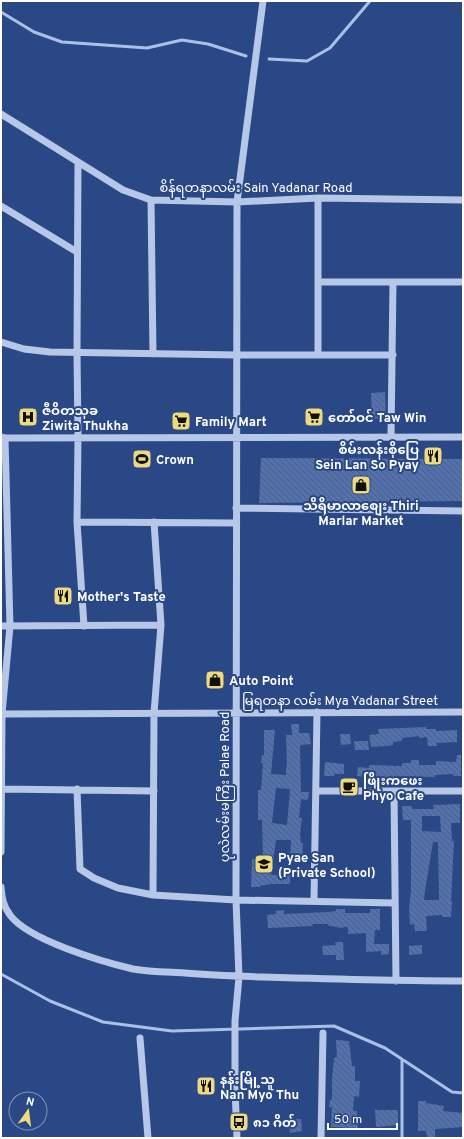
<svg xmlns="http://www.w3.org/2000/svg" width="464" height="1139" viewBox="0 0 464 1139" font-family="Overpass,'Noto Sans Myanmar',sans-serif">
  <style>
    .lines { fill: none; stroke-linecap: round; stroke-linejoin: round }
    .stream { stroke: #abc0e7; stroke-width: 3 }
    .building { fill: url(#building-back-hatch); fill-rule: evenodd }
    .minor { stroke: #b6c7e7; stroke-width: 7 }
    .labels { text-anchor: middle; stroke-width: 4; stroke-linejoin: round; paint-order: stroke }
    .street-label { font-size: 13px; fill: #fff; stroke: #2a4885 }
    .poi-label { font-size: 13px; font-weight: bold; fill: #fff; stroke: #2a4885; text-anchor: start }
  </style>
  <defs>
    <pattern id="building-back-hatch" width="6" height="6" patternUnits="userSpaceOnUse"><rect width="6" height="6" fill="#5371ad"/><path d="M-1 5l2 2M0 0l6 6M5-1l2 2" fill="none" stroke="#4f5d78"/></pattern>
  </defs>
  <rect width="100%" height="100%" fill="#2a4885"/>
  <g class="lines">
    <path class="stream" d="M1 12 34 32 62 42 147 48 182 40 208 44 246 56
      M269 59 307 61 330 48 370 1
      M1 974 50 1001 103 1022 172 1031 334 1026 385 1048 452 1092 463 1093
      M402 1138V1059"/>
  </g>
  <path class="building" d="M385 392 386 418 372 419 371 393Z
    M261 458 463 459 462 501 259 503Z
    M291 724H299V733H309L311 744 301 745 300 747 301 792H309L308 800 301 799 299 818H302L300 834 301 843H303L302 860H290L291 840H276L271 875H290V884H271L260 886V887H251L252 859 263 860 262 820H258V790H261L263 763H261L262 755H264V730H275L271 774 286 775V766H287L286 735H292ZM276 788 290 789 287 825 272 823Z
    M426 727V729H436V731L457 730V742L436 743 437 746H428L427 737 419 738V736L402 738V741L393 742V745L387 746 371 747 369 735 379 734 378 729Z
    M340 734H350L351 744 341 745Z
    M354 741H368L369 750H355Z
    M457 755H461V776H453L454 774 435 775V777L394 776V778H375L357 776 358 767 369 768V765L402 766V763H411V760H419V765H436V761L456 762Z
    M325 762 344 764V774H334V776H324Z
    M460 804V823H451L452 841H454L451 901H452L451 917H442V915L426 916 427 931H415L414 924 410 925 409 909 411 891V820H403L402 806H412V809H434L433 805ZM422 816H440L441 832 422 831ZM433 842H438L439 900H424L425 891Z
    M336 909H345V913H370V909H380V930H375L374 944H389V954L381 955V951L366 952V933L348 934V927L338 928V927L329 926 328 924H312L313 926 268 928 267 915 276 914 275 911 284 910V914L328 912 336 911Z
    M335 942H343L344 960H336V955H323L322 946 336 945Z
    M422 945V954L409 955V946Z
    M336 1040 349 1041 352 1066H355V1081H360L359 1097 354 1096 353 1111H357L358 1128 331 1127 332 1107H329L330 1100H332V1080L334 1058 337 1057Z
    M418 1101H426V1103L444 1106 443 1111 463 1113V1127L435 1129V1137H427L426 1131H418Z
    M375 1110H398V1125L376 1127Z
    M288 1119H301L302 1131 290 1133Z"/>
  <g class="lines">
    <path class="minor" d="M1 114 123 190 151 200 237 202 318 198 463 200
      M78 162 77 352 78 438 77 522 84 626
      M318 198V355
      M151 200 153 354
      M1 206 77 252
      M319 282H463
      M1 342 24 349 50 352 237 355H393
      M1 437 5 438 463 437
      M391 437 393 282
      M236 508 463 511
      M77 522 236 523
      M1 626 161 625
      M1 714 463 712
      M2 789 154 791
      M77 789 80 869 94 878 118 888 153 895 236 900 395 903
      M316 791H463
      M394 791 396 981
      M1 852 2 714 10 626 5 438
      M1 887C2 898 3 906 10 915 28 940 103 962 133 969 150 972 168 972 185 973 210 975 235 976 260 977 328 979 395 981 463 981
      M153 895 154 713 161 625 154 522
      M314 901 317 712
      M140 1038 148 1138
      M237 1138 235 1089V1021L239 977 236 900 237 202 263 1
      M321 1138 323 1033"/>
  </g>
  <defs>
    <symbol id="hospital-square" viewBox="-11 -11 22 22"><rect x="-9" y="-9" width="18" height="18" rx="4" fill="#edd97e" stroke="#2a4885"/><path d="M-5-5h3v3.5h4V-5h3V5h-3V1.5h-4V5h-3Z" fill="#111"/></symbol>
    <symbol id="supermarket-square" viewBox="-11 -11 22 22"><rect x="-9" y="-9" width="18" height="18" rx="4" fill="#edd97e" stroke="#2a4885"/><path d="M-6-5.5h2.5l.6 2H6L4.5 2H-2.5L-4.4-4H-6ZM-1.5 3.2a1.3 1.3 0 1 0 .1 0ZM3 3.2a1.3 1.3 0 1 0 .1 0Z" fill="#111"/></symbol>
    <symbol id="restaurant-square" viewBox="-11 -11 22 22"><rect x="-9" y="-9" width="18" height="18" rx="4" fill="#edd97e" stroke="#2a4885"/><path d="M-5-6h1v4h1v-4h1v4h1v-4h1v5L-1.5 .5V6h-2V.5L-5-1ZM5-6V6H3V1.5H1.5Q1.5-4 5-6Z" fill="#111"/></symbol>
    <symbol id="stadium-square" viewBox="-11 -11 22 22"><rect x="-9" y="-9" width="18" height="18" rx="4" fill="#edd97e" stroke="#2a4885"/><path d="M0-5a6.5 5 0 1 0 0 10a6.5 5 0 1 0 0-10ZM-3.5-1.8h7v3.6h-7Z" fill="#111"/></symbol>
    <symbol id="shop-square" viewBox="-11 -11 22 22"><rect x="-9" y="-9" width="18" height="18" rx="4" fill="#edd97e" stroke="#2a4885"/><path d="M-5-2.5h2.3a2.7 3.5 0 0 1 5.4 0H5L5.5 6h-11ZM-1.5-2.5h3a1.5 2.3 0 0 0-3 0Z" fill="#111"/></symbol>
    <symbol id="cafe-square" viewBox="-11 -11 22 22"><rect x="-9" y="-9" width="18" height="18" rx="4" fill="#edd97e" stroke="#2a4885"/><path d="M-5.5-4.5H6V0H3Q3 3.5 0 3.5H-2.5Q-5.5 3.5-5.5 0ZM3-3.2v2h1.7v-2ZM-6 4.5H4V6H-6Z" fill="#111"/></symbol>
    <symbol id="school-square" viewBox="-11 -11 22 22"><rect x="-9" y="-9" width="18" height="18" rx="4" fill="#edd97e" stroke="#2a4885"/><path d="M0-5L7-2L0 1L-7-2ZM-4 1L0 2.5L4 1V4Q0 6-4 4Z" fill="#111"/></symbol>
    <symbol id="bus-square" viewBox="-11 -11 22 22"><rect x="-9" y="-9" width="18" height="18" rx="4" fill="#edd97e" stroke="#2a4885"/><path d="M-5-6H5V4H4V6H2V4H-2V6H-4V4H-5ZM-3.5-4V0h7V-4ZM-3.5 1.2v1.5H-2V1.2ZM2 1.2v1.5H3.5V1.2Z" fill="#111"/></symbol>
  </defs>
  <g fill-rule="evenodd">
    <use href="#hospital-square" x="17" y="406" width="22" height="22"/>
    <use href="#supermarket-square" x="303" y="406" width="22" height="22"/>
    <use href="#supermarket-square" x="170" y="410" width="22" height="22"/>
    <use href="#restaurant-square" x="422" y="445" width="22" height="22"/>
    <use href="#stadium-square" x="131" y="448" width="22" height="22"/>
    <use href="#shop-square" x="350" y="474" width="22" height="22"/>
    <use href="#restaurant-square" x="52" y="585" width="22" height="22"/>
    <use href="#shop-square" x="204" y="669" width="22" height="22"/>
    <use href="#cafe-square" x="338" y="776" width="22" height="22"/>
    <use href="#school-square" x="253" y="853" width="22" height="22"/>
    <use href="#restaurant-square" x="195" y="1075" width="22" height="22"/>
    <use href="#bus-square" x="228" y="1111" width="22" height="22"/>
  </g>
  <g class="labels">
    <g class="street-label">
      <text x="256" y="192">စိန်ရတနာလမ်း Sain Yadanar Road</text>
      <text x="340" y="705">မြရတနာ လမ်း Mya Yadanar Street</text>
      <text transform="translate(224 787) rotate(-90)" y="5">ပုလဲလမ်းမကြီး Palae Road</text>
    </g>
    <g class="poi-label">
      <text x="42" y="415">ဇီဝိတသုခ<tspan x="42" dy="15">Ziwita Thukha</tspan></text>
      <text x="328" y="422">တော်ဝင် Taw Win</text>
      <text x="195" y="426">Family Mart</text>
      <text x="419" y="454" text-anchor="end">စိမ်းလန်းစိုပြေ<tspan x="419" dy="15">Sein Lan So Pyay</tspan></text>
      <text x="156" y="464">Crown</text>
      <text x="361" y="510" text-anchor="middle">သိရိမာလာစျေး Thiri<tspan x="361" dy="15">Marlar Market</tspan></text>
      <text x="77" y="601">Mother's Taste</text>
      <text x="229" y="685">Auto Point</text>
      <text x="363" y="785">ဖြိုးကဖေး<tspan x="363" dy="15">Phyo Cafe</tspan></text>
      <text x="278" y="862">Pyae San<tspan x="278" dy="15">(Private School)</tspan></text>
      <text x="220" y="1084">နန်းမြို့သူ<tspan x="220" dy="15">Nan Myo Thu</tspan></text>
      <text x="253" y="1127">၈၁ ဂိတ်</text>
    </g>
  </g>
  <rect width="464" height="1139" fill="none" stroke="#ffffff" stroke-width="4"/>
  <g transform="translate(28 1111) rotate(14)"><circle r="19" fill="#2a4885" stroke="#7f91b6"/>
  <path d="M0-3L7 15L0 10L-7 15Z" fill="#edd97e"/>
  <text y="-6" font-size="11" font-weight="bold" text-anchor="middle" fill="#ffffff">N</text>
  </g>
  <path d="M328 1123v6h69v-6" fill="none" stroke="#ffffff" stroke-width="2"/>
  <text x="334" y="1123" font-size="12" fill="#ffffff" stroke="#2a4885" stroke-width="3" paint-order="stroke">50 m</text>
</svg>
